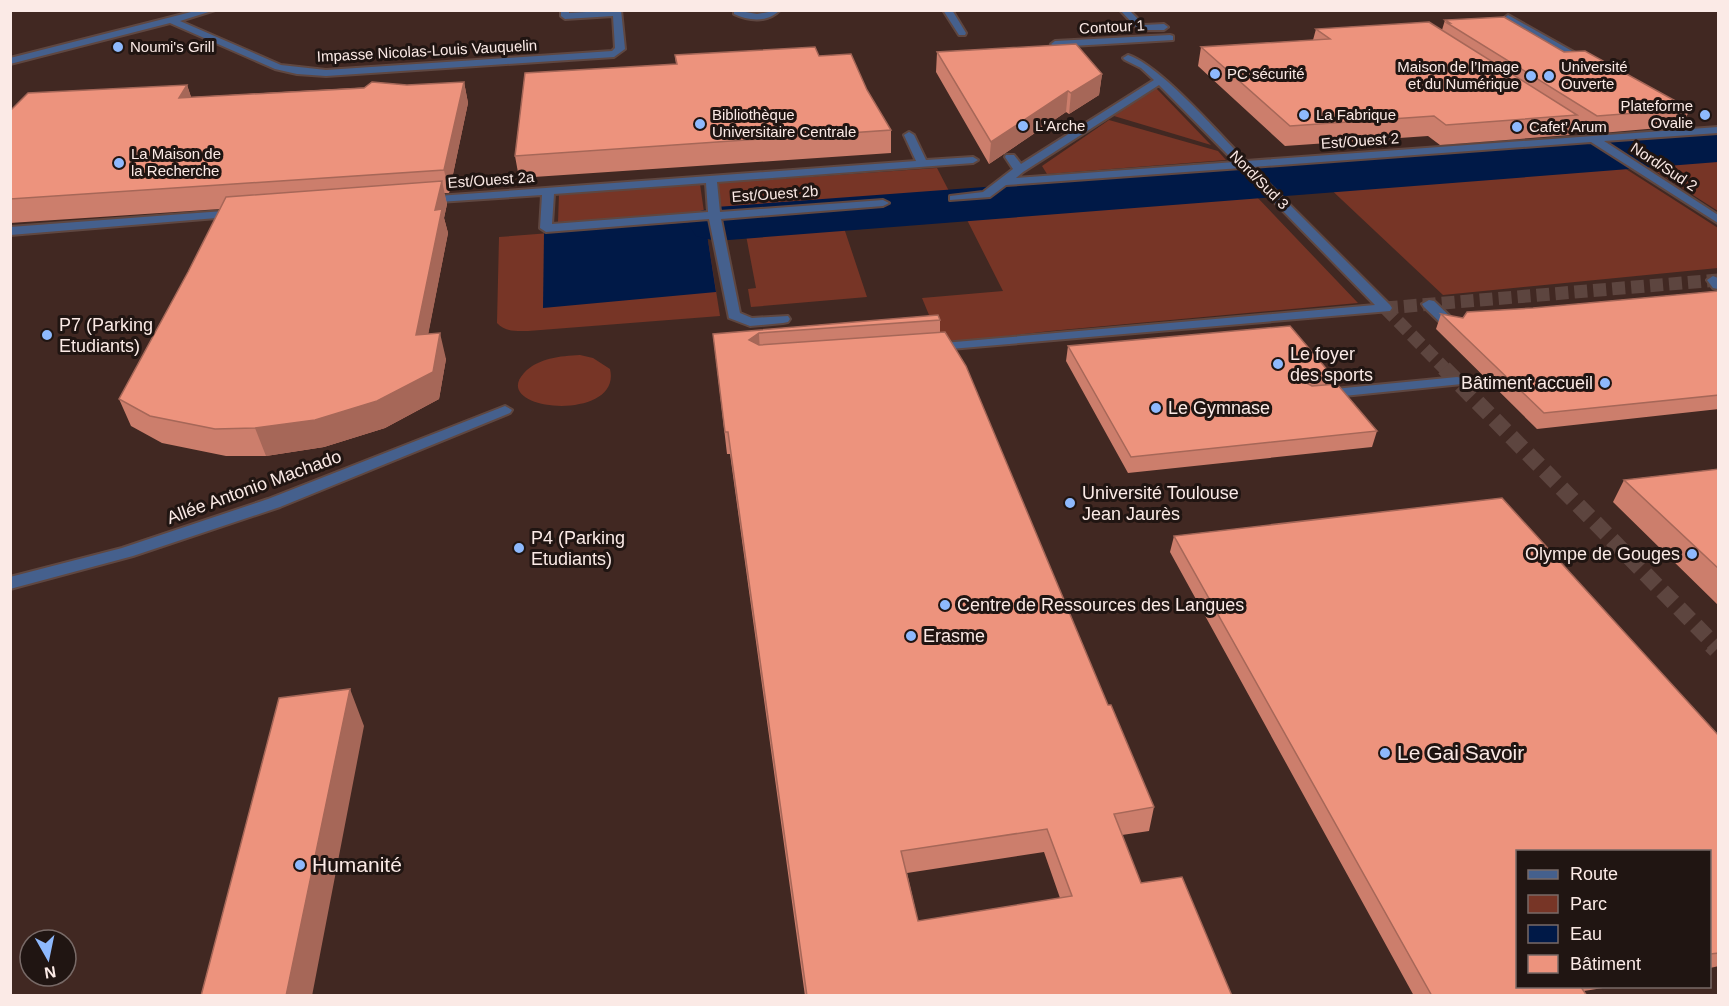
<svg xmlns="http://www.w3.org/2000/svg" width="1729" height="1006" viewBox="0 0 1729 1006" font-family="Arial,sans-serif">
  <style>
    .green { fill: #773526 }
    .water { fill: #001947 }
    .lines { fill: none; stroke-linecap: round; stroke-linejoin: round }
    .river { fill: #001947; fill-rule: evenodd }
    .pedestrian-tunnel-far2 { stroke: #5d453f; stroke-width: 13; stroke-dasharray: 13 6; stroke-linecap: butt }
    .pedestrian-tunnel-far1 { stroke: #5d453f; stroke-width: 16; stroke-dasharray: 16 8; stroke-linecap: butt }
    .pedestrian-tunnel { stroke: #5d453f; stroke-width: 22; stroke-dasharray: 22 10; stroke-linecap: butt }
    .pedestrian-casing { stroke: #5f4741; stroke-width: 4 }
    .minor-casing { stroke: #5f4741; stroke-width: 4 }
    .pedestrian { fill: #45608d; fill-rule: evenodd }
    .minor { fill: #45608d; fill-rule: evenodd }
    .wall { fill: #cc7e6c; fill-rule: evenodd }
    .shaded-wall { fill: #a66758 }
    .building { fill: #ed937d; stroke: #a66758; stroke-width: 1.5; fill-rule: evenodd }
    .poi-dot { fill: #8eb9fd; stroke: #201512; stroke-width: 2 }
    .labels { text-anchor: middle; stroke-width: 6; stroke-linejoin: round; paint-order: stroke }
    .far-street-label { font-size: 15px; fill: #fbeae6; stroke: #201512 }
    .far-poi-label { font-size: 15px; fill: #fbeae6; stroke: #201512; text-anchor: start }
    .poi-label { font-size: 18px; fill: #fbeae6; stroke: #201512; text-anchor: start }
    .street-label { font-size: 18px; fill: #fbeae6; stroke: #201512 }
    .near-poi-label { font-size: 21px; fill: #fbeae6; stroke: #201512; text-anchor: start }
  </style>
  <rect width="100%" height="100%" fill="#412822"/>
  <path class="green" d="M1155 87 1211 145 1114 116Z
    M1109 120 1218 151 1226 160 1047 174 1042 166Z
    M1703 137 1718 146V211L1613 144Z
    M1590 146 1718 228V268L1443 295 1307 167Z
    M937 168 950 193 722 211 717 183Z
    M1234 173 1358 303 1050 331 941 344 922 298 1003 291 962 210H959L956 202 996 199 1009 189Z
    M700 184 704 212 558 222 559 194Z
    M705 221 720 316 528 331C516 331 505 332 497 323L499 237Z
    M842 222 867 297 751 307 748 289 756 288 745 230Z
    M580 355 593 358 610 369C623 423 488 412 524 373 538 358 560 356 580 355Z"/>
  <path class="water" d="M705 221 716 292 543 308 544 233Z"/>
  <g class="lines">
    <path class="river" d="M1718 132V162L716 241 696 236 688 224 696 212 716 207Z"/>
    <path class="pedestrian-tunnel-far2" d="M1385 308 1445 369
      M1385 308 1718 280"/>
    <path class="pedestrian-tunnel-far1" d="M1444 368 1715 645"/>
    <path class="pedestrian-tunnel" d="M1713 643 1718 648"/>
    <defs>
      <path id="pedestrian" d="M1508 15 1588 60 1590 62 1582 64 1505 20 1504 18Z
        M1128 55C1161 66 1219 134 1246 161L1718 127V133L1604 141 1718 215V223L1591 142 1252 167 1390 305 1392 308 1390 311 927 351 925 348 932 344 1375 305 1241 168 1006 185 990 197 950 200V196L983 192 1013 169 1005 157 1006 155H1014L1021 164 1154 80 1141 68 1125 60 1123 58ZM1159 85 1235 162 1016 178 1023 172Z
        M909 132 914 135 926 160 973 157 978 160 973 163 717 182 720 212 883 200 889 203 883 206 721 219 740 313 752 318 788 316 790 319 788 322 783 323 750 326 729 318 709 219 546 232 540 228 542 195 424 203 418 200 424 197 916 161 904 135ZM706 183 708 212 552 224 554 194Z
        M237 210 243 214 241 216 10 235V227Z
        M1713 276 1718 278V289L1713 288 1707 280Z
        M1429 300 1434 301 1458 324 1460 327 1458 330H1448L1424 307 1422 304Z
        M1457 377 1462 378 1464 381 1462 384 1324 398 1317 394 1324 390Z"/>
      <path id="minor" d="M199 10H215L180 21 281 65 326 70 612 51 615 48 613 16 565 19 561 16V10H569V13L621 10 625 49 614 57 326 76 297 74 275 69 170 23 10 64V58Z
        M734 10 757 14 780 10C767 23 749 21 734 14Z
        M943 10H952L966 33 965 35H959Z
        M1120 10H1129L1144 25 1164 24 1168 27 1164 30H1139Z
        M1170 35 1173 36V40L1055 47 1051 44 1055 41Z
        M505 406 512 410 510 413 280 507 133 556 10 589V577L122 548 268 499Z"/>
    </defs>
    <use href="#pedestrian" class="pedestrian-casing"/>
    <use href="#minor" class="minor-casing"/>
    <use href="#pedestrian" class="pedestrian"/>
    <use href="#minor" class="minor"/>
  </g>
  <path class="wall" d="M1445 20 1564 52 1690 109 1682 126 1590 134 1574 123 1570 135 1440 145 1428 136 1285 146 1198 66 1201 47 1313 40 1316 29 1442 30Z
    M937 52 1102 74 1099 95 1069 114 1066 112 989 164 936 72Z
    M675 55 819 56 867 90 891 130V153L519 178 515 156 676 64Z
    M464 82 468 103 449 193H444L447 204 444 218 448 233 428 334 446 359 439 399 385 428 324 447 266 456H226L162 443 131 426 119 399 188 272 220 209 10 223V111L187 85 191 97Z
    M1719 291V409L1537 429 1436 329 1441 314 1463 318 1533 308Z
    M940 320V332L1154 807 1149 831 1122 835 1141 883 1232 996H805L730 454H727L713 334ZM1044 852 1060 898 918 921 907 873Z
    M1068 346 1329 372 1325 385 1377 431 1372 447 1128 473 1066 361Z
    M1719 469V606L1613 502 1624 480Z
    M1174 536 1719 736V966L1710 968V852L1518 987H1609L1584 991 1587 996H1414L1170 552Z"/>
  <path class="shaded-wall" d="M1102 74 1099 95 1069 114 1071 93Z
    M464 82 468 103 449 193 444 170Z
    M187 85 194 106 179 98Z
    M1068 91 1066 112 989 164 991 142Z
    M442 181 447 204 444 218 448 233 423 361 416 335 435 210Z
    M440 333 446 359 439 399 385 428 324 447 266 456 255 428Z
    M759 333 760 354 749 340Z
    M1311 374 1307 389 1303 381Z
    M350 689 364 726 312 996H286Z"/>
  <path class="building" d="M1504 17 1564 52 1585 51 1690 109 1597 116 1447 23H1450L1445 20Z
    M1429 22 1577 115 1446 125 1434 116 1290 126 1201 47 1330 39 1316 29Z
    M1076 44 1102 74 1071 93 1068 91 991 142 937 52Z
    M815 47 819 56 851 54 867 90 891 130 515 156 525 73 677 64 675 55Z
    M372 82 407 85 464 82 444 170 10 199V111L28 93 187 85 179 98 364 88Z
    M442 181 435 210 442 209 416 335 440 333 433 372 377 401 315 420 255 428 215 429 150 416 119 399 188 272 226 197Z
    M1719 291V395L1544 413 1441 314 1463 318 1467 312 1533 308Z
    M938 315 940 320 759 333 749 340 759 345 945 332 966 366 1108 705H1111L1154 807 1114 814 1141 883 1182 877 1232 996H807L728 432H725L713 334ZM1047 829 1072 896 918 921 901 851Z
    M1290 326 1329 372 1311 374 1303 381 1312 386 1337 384 1377 431 1131 457 1068 346Z
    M1719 469V569L1624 480Z
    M1502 498 1719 736V953L1710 954V852H1518V987H1581L1587 996H1432L1174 536Z
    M350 689 286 996H201L279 698Z"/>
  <g class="poi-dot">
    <circle cx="118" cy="47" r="6"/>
    <circle cx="1215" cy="74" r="6"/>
    <circle cx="1531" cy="76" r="6"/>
    <circle cx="1549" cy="76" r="6"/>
    <circle cx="1304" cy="115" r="6"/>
    <circle cx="1705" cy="115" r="6"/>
    <circle cx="700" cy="124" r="6"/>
    <circle cx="1023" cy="126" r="6"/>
    <circle cx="1517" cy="127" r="6"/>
    <circle cx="119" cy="163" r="6"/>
    <circle cx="47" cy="335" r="6"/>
    <circle cx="1278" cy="364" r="6"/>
    <circle cx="1605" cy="383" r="6"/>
    <circle cx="1156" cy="408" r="6"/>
    <circle cx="1070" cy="503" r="6"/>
    <circle cx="519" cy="548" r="6"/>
    <circle cx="1692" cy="554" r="6"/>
    <circle cx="945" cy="605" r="6"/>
    <circle cx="911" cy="636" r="6"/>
    <circle cx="1385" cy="753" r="6"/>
    <circle cx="300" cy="865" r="6"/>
  </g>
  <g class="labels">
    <g class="far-street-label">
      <text transform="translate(1112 27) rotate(-3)" y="5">Contour 1</text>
      <text transform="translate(427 51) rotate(-3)" y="5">Impasse Nicolas-Louis Vauquelin</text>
      <text transform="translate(1360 141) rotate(-4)" y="5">Est/Ouest 2</text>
      <text transform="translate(1664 167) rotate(33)" y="5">Nord/Sud 2</text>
      <text transform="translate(491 180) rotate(-4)" y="5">Est/Ouest 2a</text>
      <text transform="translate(1259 180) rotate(45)" y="5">Nord/Sud 3</text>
      <text transform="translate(775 194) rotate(-4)" y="5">Est/Ouest 2b</text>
    </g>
    <g class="far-poi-label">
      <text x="130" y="52">Noumi's Grill</text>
      <text x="1519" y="72" text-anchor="end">Maison de l’Image<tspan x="1519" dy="17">et du Numérique</tspan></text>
      <text x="1561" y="72">Université<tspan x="1561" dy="17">Ouverte</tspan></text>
      <text x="1227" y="79">PC sécurité</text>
      <text x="1693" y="111" text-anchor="end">Plateforme<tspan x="1693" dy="17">Ovalie</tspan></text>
      <text x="712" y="120">Bibliothèque<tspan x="712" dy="17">Universitaire Centrale</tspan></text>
      <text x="1316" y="120">La Fabrique</text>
      <text x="1035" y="131">L'Arche</text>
      <text x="1529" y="132">Cafet’ Arum</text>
      <text x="131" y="159">La Maison de<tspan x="131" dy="17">la Recherche</tspan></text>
    </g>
    <g class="poi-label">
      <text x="59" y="331">P7 (Parking<tspan x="59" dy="21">Etudiants)</tspan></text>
      <text x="1290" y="360">Le foyer<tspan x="1290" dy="21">des sports</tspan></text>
      <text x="1593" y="389" text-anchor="end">Bâtiment accueil</text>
      <text x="1168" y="414">Le Gymnase</text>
      <text x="1082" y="499">Université Toulouse<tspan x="1082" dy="21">Jean Jaurès</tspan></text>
      <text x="531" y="544">P4 (Parking<tspan x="531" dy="21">Etudiants)</tspan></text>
      <text x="1680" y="560" text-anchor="end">Olympe de Gouges</text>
      <text x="957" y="611">Centre de Ressources des Langues</text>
      <text x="923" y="642">Erasme</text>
    </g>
    <g class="street-label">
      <text transform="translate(254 487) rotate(-20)" y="6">Allée Antonio Machado</text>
    </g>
    <g class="near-poi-label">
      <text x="1397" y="760">Le Gai Savoir</text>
      <text x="312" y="872">Humanité</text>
    </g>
  </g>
  <rect width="1729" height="1006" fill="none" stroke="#fbeae6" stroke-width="24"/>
  <rect x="1516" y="850" width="195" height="138" fill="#201512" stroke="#786a67" stroke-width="1.5"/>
  <rect x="1528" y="870" width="30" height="9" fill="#45608d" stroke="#786a67" stroke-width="1.5"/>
  <text x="1570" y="880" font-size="18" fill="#fbeae6">Route</text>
  <rect x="1528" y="895" width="30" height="18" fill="#773526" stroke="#786a67" stroke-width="1.5"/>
  <text x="1570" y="910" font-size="18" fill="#fbeae6">Parc</text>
  <rect x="1528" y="925" width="30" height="18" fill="#001947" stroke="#786a67" stroke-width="1.5"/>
  <text x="1570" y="940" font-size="18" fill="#fbeae6">Eau</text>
  <rect x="1528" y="955" width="30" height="18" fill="#ed937d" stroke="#786a67" stroke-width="1.5"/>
  <text x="1570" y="970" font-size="18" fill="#fbeae6">Bâtiment</text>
  <g transform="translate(48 958) rotate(171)"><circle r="28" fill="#201512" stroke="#786a67" stroke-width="1.5"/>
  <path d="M0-4.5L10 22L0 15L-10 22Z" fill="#8eb9fd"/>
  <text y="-9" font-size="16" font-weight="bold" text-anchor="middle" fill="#fbeae6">N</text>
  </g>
</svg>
